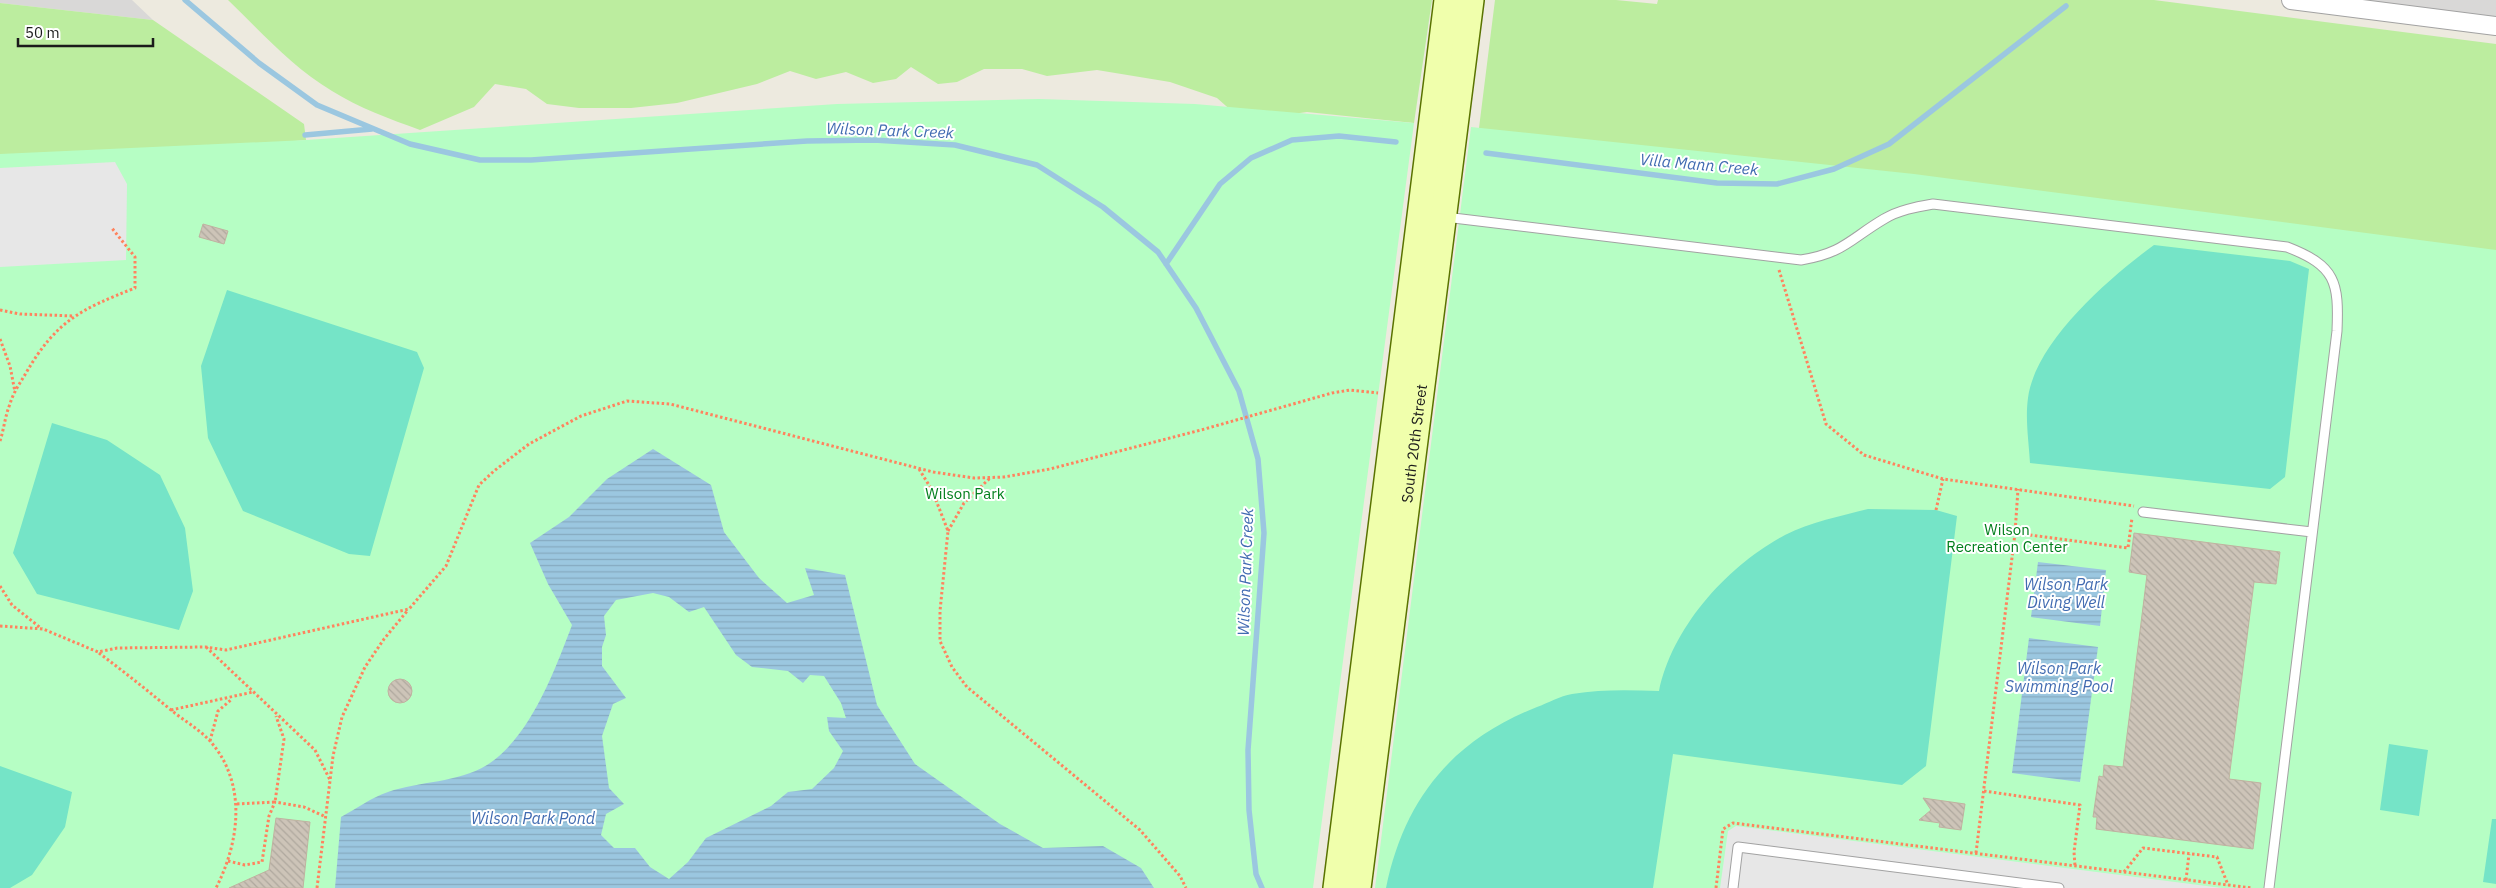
<svg xmlns="http://www.w3.org/2000/svg" width="2496" height="888" viewBox="0 0 2496 888" font-family="'IBM Plex Sans',sans-serif">
  <style>
    .residential { fill: #d9d8d7 }
    .grass { fill: #bced9f }
    .park { fill: #b6fec4 }
    .pitch { fill: #75e4c7 }
    .parking { fill: #e7e7e7 }
    .water { fill: url(#water-rules); fill-rule: evenodd }
    .lines { fill: none; stroke-linecap: round; stroke-linejoin: round }
    .stream { stroke: #9bc7e0; stroke-width: 5.5 }
    .building { fill: url(#building-back-hatch); stroke: #c0b2a0 }
    .lane-casing { stroke: #a2a2a2; stroke-width: 11 }
    .street-casing { stroke: #a2a2a2; stroke-width: 20 }
    .secondary-casing { stroke: #597300; stroke-width: 28 }
    .path { stroke: #ff835e; stroke-width: 3; stroke-dasharray: 2.5 2.5; stroke-linecap: butt }
    .lane { stroke: #fff; stroke-width: 9 }
    .street { stroke: #fff; stroke-width: 18 }
    .secondary { stroke: #f0ffac; stroke-width: 25 }
    .labels { text-anchor: middle; stroke-width: 4; stroke-linejoin: round; paint-order: stroke }
    .street-label { font-size: 15px; fill: #1b1b1b; stroke: #fff }
    .park-label { font-size: 15px; fill: #027f1c; stroke: #fff }
    .water-label { font-size: 16px; font-style: italic; fill: #416bb1; stroke: #fff }
  </style>
  <defs>
    <pattern id="water-rules" width="6" height="5" patternUnits="userSpaceOnUse" patternTransform="scale(1.25)"><rect width="6" height="5" fill="#9bc7e0"/><path d="M0 2.5h6" fill="none" stroke="#85aac0"/></pattern>
    <pattern id="building-back-hatch" width="6" height="6" patternUnits="userSpaceOnUse" patternTransform="scale(1.25)"><rect width="6" height="6" fill="#cdc4b8"/><path d="M-1 5l2 2M0 0l6 6M5-1l2 2" fill="none" stroke="#afa89e"/></pattern>
  </defs>
  <rect width="100%" height="100%" fill="#edeadf"/>
  <path class="residential" d="M0 0H132L153 20 0 3Z
    M2299 0H2496V24Z"/>
  <path class="grass" d="M228 0H1432L1414 123 1307 112 1243 121 1217 98 1170 82 1097 70 1047 76 1022 69H984L957 82 938 84 911 67 896 79 873 83 846 72 816 79 790 71 757 84 677 103 631 108H579L547 104 526 89 495 84 474 107 420 130C390 119 359 108 332 91 292 67 261 32 228 0Z
    M1495 0H1616L1657 4 1658 0H2154L2496 44V257L1469 208Z
    M0 3 153 20 304 124 306 140 0 168Z"/>
  <path class="park" d="M1039 99 1195 104 1414 123 1313 888H0V154L306 140 837 104Z
    M1471 127 1914 174 2496 250V888H1375Z"/>
  <path class="pitch" d="M2154 245 2290 261 2309 269 2285 477 2270 489 2030 463C2029 443 2025 419 2028 398 2035 342 2110 277 2154 245Z
    M227 290 417 352 424 368 370 556 349 554 243 511 208 438 201 366Z
    M52 423 107 440 160 475 185 528 193 591 179 630 37 594 13 553Z
    M1868 509 1936 510 1957 516 1926 766 1902 785 1673 754 1653 888H1386C1404 800 1452 740 1537 707 1548 703 1560 696 1572 694 1602 689 1630 690 1659 691 1672 627 1728 565 1785 535 1810 522 1841 516 1868 509Z
    M2389 744 2428 750 2419 816 2380 810Z
    M0 766 72 792 65 827 32 875 10 888H0Z
    M2492 819H2496V884L2483 882Z"/>
  <path class="parking" d="M115 162 127 184 126 260 0 267V168Z
    M1736 826 2222 888H1720L1728 831Z"/>
  <path class="water" d="M653 449 711 485 724 532 759 578 787 603 814 595 805 568 845 575 877 705 915 764 1000 824 1043 848 1103 846 1141 868 1154 888H335L341 817C356 809 372 797 388 792 420 781 457 783 487 765 530 738 555 670 572 625L548 584 530 543 569 517 607 479ZM653 593 669 597 689 612 704 607 736 655 752 667 788 671 803 683 810 675 824 676 841 703 846 718 827 717 829 731 843 751 834 768 812 789 788 792 771 806 706 838 688 862 669 879 650 867 635 848H614L601 835 606 814 624 804 609 788 602 736 613 704 626 698 602 666V647L606 635 604 616 616 600Z
    M2038 562 2106 570 2100 626 2031 617Z
    M2029 638 2098 647 2080 782 2012 773Z"/>
  <g class="lines">
    <path class="stream" d="M185 0 259 63 317 105 410 144 480 160H531L807 141 874 140 955 145 1037 165 1103 207 1158 252 1196 308 1239 391 1258 459 1264 533 1248 750 1249 810 1256 874 1262 888
      M305 135 372 129
      M1486 153 1717 183 1777 184 1834 169 1889 144 2066 6
      M1166 264 1220 184 1251 158 1292 140 1339 136 1396 142"/>
  </g>
  <path class="building" d="M203 224 228 231 224 244 199 237Z
    M2134 533 2280 552 2276 584 2254 582 2229 779 2261 783 2253 849 2096 829 2097 817H2093L2099 776 2103 777 2104 765 2123 767 2147 575 2129 572Z
    M388 691a12 12 0 1 1 24 0a12 12 0 1 1-24 0Z
    M1923 798 1965 804 1961 830 1939 827 1940 823 1919 820 1931 810Z
    M276 818 310 822 303 888H229L269 870Z"/>
  <g class="lines">
    <defs>
      <path id="lane" d="M1445 217 1801 260C1844 253 1850 239 1884 219 1899 210 1916 207 1933 204L2287 247C2336 266 2339 282 2337 331L2269 888
        M2143 512 2312 532
        M1733 888 1738 847 2059 888"/>
      <path id="street" d="M2291 0 2496 26"/>
      <g id="secondary">
        <path d="M1336 888 1447 0"/>
        <path id="s1" d="M1358 888 1471 0"/>
      </g>
    </defs>
    <use href="#lane" class="lane-casing"/>
    <use href="#street" class="street-casing"/>
    <use href="#secondary" class="secondary-casing"/>
    <path class="path" d="M1779 270 1826 424 1864 455 1943 479 2134 506
      M0 310 20 314 74 316
      M0 339 10 366 15 392
      M0 441C4 429 5 416 10 404 13 393 20 383 26 373 56 321 81 309 135 288V257L111 227
      M919 469 932 490 948 531 940 611V641L952 667 967 687 1140 830 1180 876 1186 888
      M1936 510 1943 479
      M948 531 964 503 990 478
      M2015 533 2128 548 2132 518
      M0 586 12 605 42 629
      M0 626 43 629 98 652 117 648 205 647 226 650 409 609 446 566 479 485 494 471 529 444 581 416 627 401 670 404 933 472 974 478 1004 477 1050 469 1201 430 1332 393 1350 390 1378 393
      M206 647 315 750 330 780
      M99 653C123 671 147 690 171 710 183 720 199 729 210 741 247 783 240 841 216 888
      M171 710 253 692
      M210 741 218 711 232 699
      M1984 791 2080 805 2074 852 2075 866
      M237 804 275 802 284 739 276 716
      M1976 853 2015 533 2018 489
      M228 861 245 865 262 862 269 816 275 802 304 807 326 817
      M2124 872 2143 848 2217 857 2228 885
      M2186 880 2189 854
      M317 888 333 756 342 717 365 667 384 639 408 610
      M1716 888 1723 829 1733 823 2252 888"/>
    <use href="#lane" class="lane"/>
    <use href="#street" class="street"/>
    <use href="#secondary" class="secondary"/>
  </g>
  <g class="labels">
    <g class="street-label">
      <text dy="5" stroke="none"><textPath href="#s1" startOffset="448">South 20th Street</textPath></text>
    </g>
    <g class="park-label">
      <text x="965" y="499">Wilson Park</text>
      <text x="2007" y="535">Wilson<tspan x="2007" dy="17">Recreation Center</tspan></text>
    </g>
    <g class="water-label">
      <text transform="translate(890 130) rotate(2)" y="6">Wilson Park Creek</text>
      <text transform="translate(1699 164) rotate(5)" y="6">Villa Mann Creek</text>
      <text transform="translate(1245 572) rotate(-88)" y="6">Wilson Park Creek</text>
      <text x="2066" y="590">Wilson Park<tspan x="2066" dy="18">Diving Well</tspan></text>
      <text x="2059" y="674">Wilson Park<tspan x="2059" dy="18">Swimming Pool</tspan></text>
      <text x="533" y="824">Wilson Park Pond</text>
    </g>
  </g>
  <path d="M18 38v8h135v-8" fill="none" stroke="#1b1b1b" stroke-width="2.5"/>
  <text x="25" y="38" font-size="15" fill="#1b1b1b" stroke="#ffffff" stroke-width="4" paint-order="stroke">50 m</text>
</svg>
